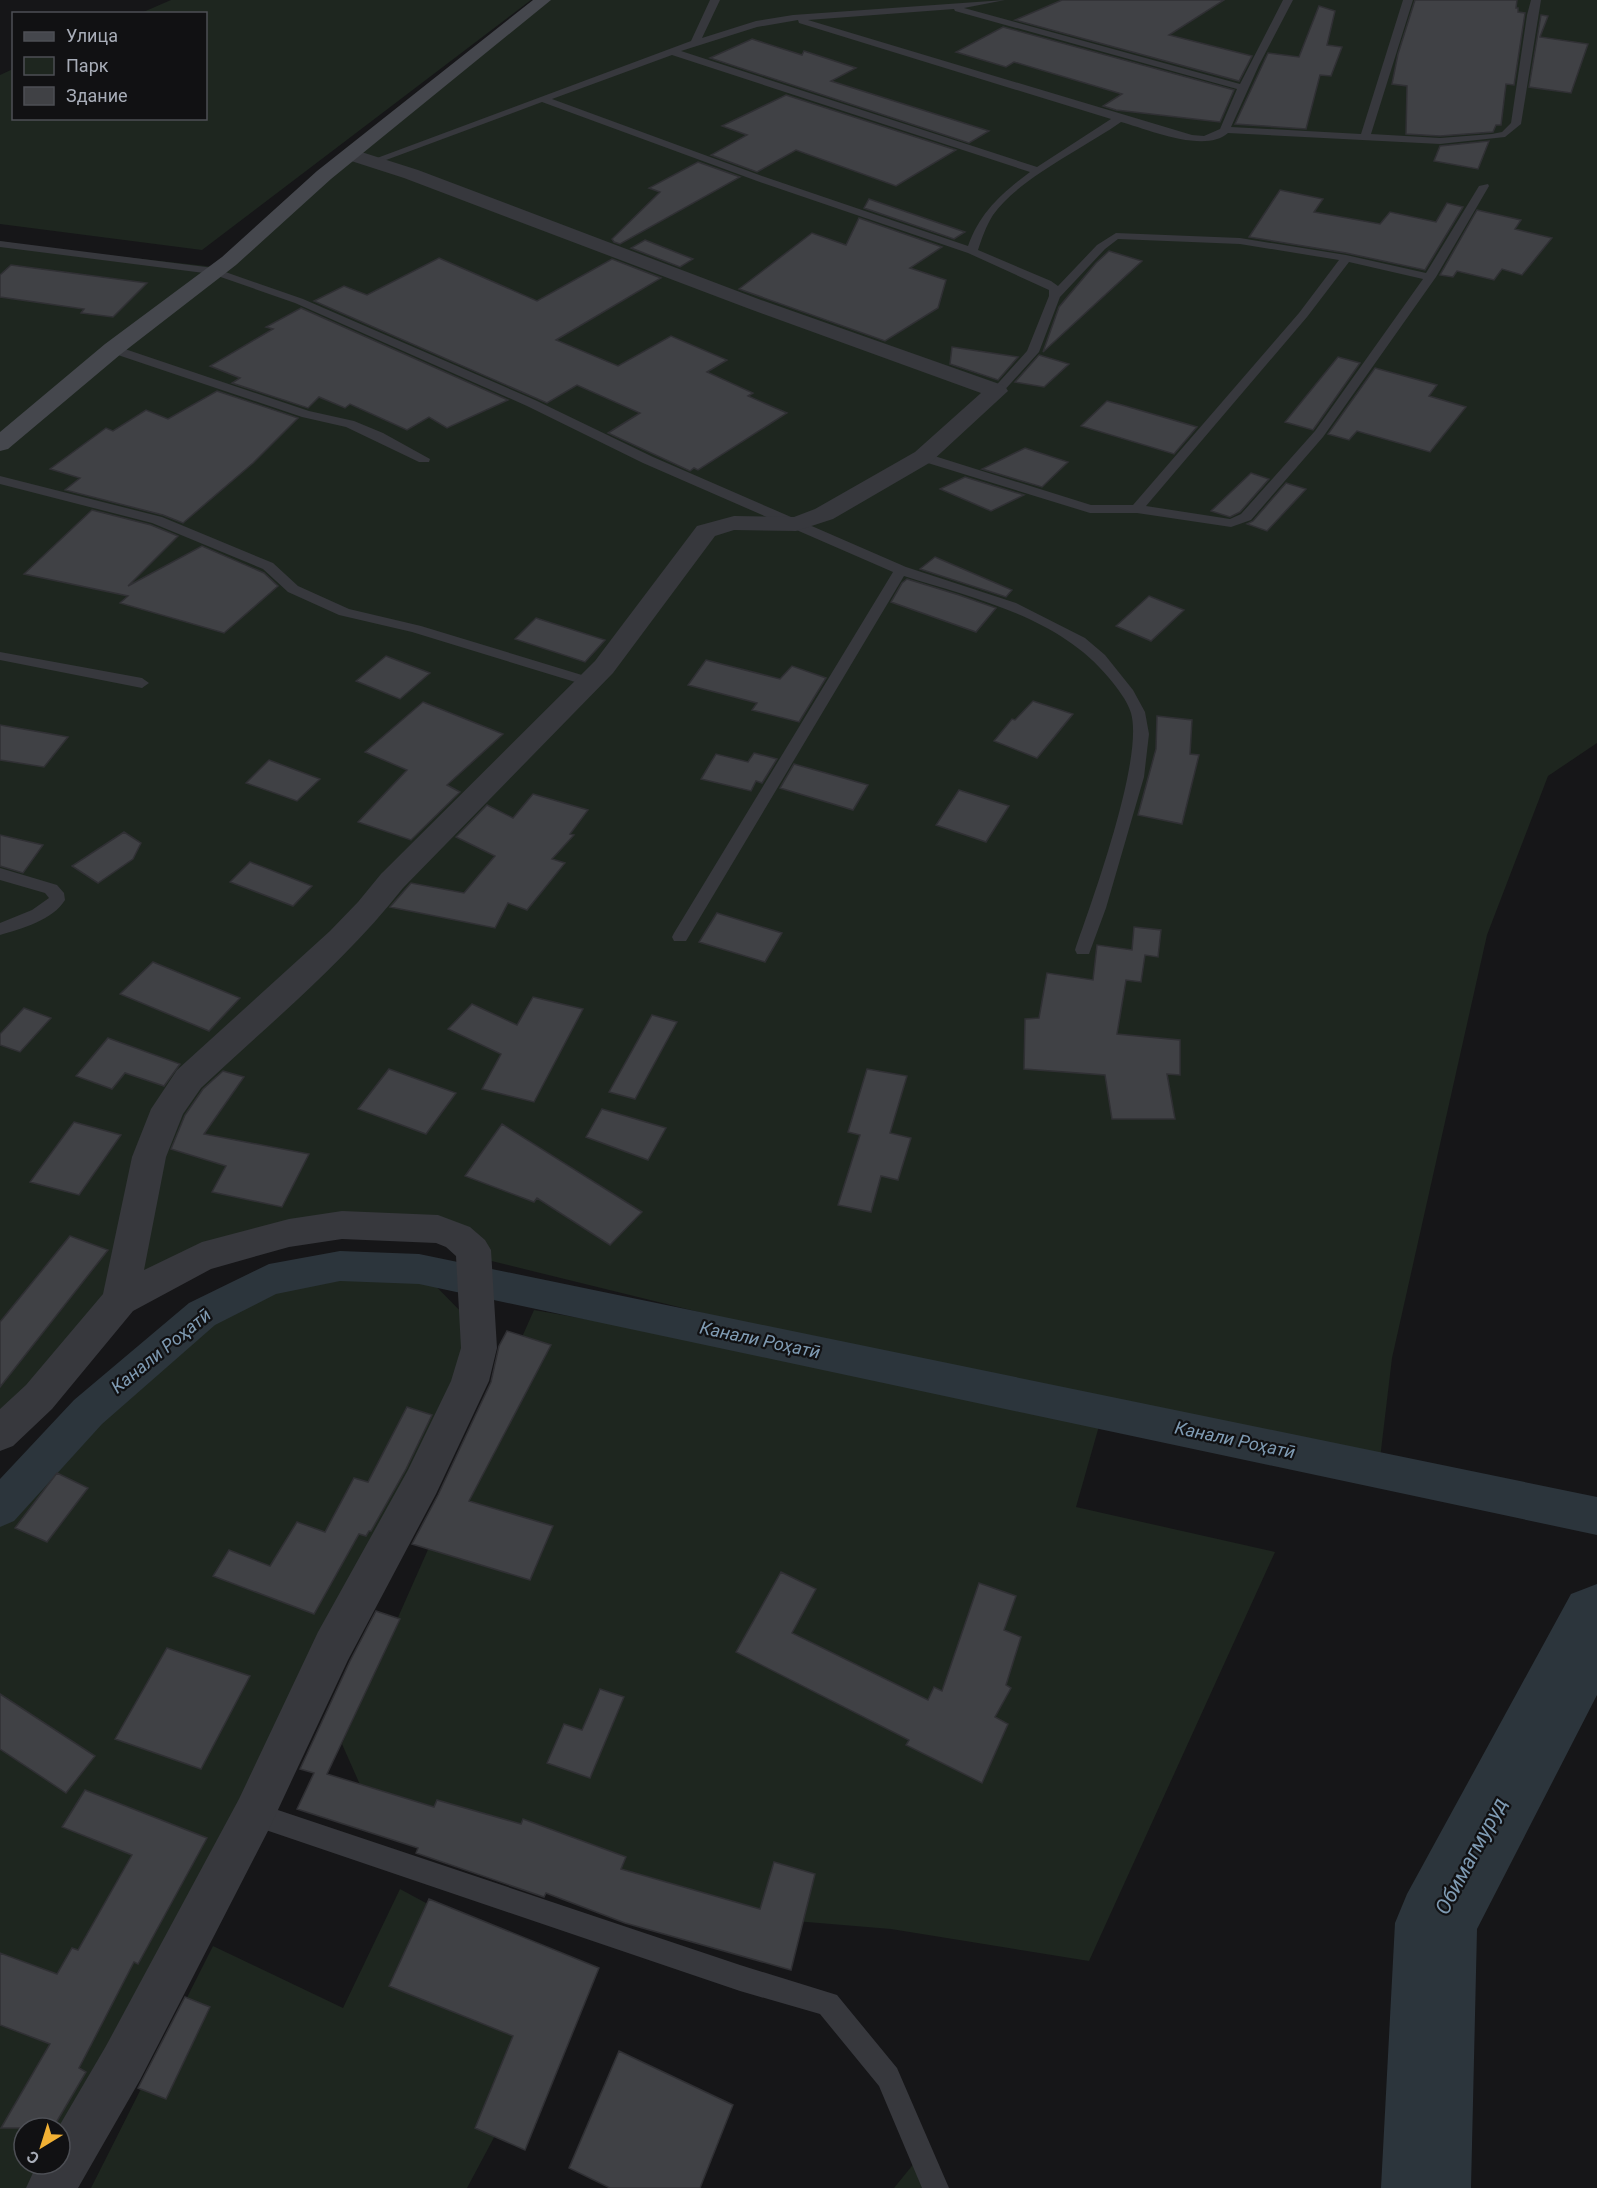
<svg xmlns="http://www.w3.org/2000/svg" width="1597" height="2188" viewBox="0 0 1597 2188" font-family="Roboto,sans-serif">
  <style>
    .green { fill: #1e261f }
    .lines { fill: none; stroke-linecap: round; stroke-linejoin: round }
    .canal { fill: #2c353c; fill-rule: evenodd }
    .river { fill: #2c353c; fill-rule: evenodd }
    .building { fill: #404145; stroke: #303034; stroke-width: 1.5 }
    .lane { fill: #37383d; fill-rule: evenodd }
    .street { fill: #37383d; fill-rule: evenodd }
    .secondary { fill: #45474d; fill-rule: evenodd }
    .labels { text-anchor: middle; stroke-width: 4.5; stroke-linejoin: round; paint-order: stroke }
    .water-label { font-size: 18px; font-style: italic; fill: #7f9bb3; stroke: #111113 }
    .near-water-label { font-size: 21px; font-style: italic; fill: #7f9bb3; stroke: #111113 }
  </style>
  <rect width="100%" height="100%" fill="#161618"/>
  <path class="green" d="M171 0H531L202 250 0 224V75L13 69 14 118H206V14L141 13Z
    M547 0H1597V743L1548 776 1487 935 1392 1358 1377 1484 1103 1412 1076 1507 1275 1552 1089 1961 891 1929 685 1912 369 1805 342 1744 534 1310 1090 1408 467 1255 455 1244 340 1232 198 1263 103 1328 0 1445V241L43 248 215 267Z
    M340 1266 419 1269 474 1325 466 1381 246 1813 60 2128H24V2164H58L44 2188H0V1508L88 1412 202 1314 269 1280Z
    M400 1889 576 1984 467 2188H91L213 1946 343 2008Z
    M920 2156 936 2188H894Z"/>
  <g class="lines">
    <path class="canal" d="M340 1251 419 1254 1597 1497V1535L419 1284 340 1281 276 1294 215 1325 102 1424 14 1521 0 1527V1479L74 1400 189 1303 269 1264Z"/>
    <path class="river" d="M1597 1584V1695L1477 1929 1471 2188H1381L1395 1923 1407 1894 1571 1594Z"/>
  </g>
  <path class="building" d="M1062 0H1224L1169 35 1252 56 1239 81 1015 20Z
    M1415 0H1517L1516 8H1518V12L1525 13 1514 85 1506 84 1501 125H1496L1493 132 1440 136 1406 134 1407 86 1392 84 1398 54Z
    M1319 6 1335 11 1327 45 1342 47 1331 76 1320 75 1306 129 1235 124 1268 53 1299 57Z
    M1541 15 1548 16 1540 37 1588 44 1571 93 1529 87Z
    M1003 27 1234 90 1220 122 1116 110 1103 106 1122 94 1014 62 1006 67 956 52Z
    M752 39 802 55 804 51 856 68 831 81 989 131 969 143 710 58Z
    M786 95 956 150 896 186 796 150 757 172 711 155 747 135 722 126Z
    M1489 141 1478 169 1434 161 1440 146Z
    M698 162 740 177 620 244 614 242 612 239 660 192 649 188Z
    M1280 190 1323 199 1314 212 1380 224 1390 212 1436 222 1447 203 1463 207 1425 270 1346 253 1249 237Z
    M869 199 965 232 954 239 864 208Z
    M1477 210 1521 220 1515 229 1552 238 1522 275 1502 269 1494 280 1457 271 1453 277 1440 275Z
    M859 218 942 247 910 268 946 280 938 308 885 341 739 289 812 233 846 245Z
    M645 240 693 259 680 267 631 248Z
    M1109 251 1142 261 1043 352 1059 307 1096 263Z
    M439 258 537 301 612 259 661 278 556 340 618 366 671 336 727 360 707 372 753 393 748 396 787 413 698 470 694 468 690 471 608 433 640 413 577 385 547 403 314 301 344 286 367 295Z
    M11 265 147 283 113 317 81 313 84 309 0 297V275Z
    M301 308 508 400 447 428 429 417 407 430 350 404 345 408 319 397 308 408 232 383 240 378 210 366 273 329 266 327Z
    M952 347 1018 357 998 380 950 364Z
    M1039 355 1069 364 1044 387 1015 382Z
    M1338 357 1360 363 1313 430 1285 422Z
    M1375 368 1437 385 1429 396 1466 407 1430 452 1357 431 1349 440 1328 434Z
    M217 391 298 418 253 463 183 523 163 515 65 490 80 478 50 469 106 428 113 431 146 410 168 419Z
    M1107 401 1122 405 1197 427 1174 454 1081 426Z
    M1025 448 1068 462 1042 487 982 469Z
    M1251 473 1269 479 1240 512 1230 517 1211 511Z
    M965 477 1024 495 991 511 940 489Z
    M1286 483 1306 489 1267 531 1247 524 1253 521Z
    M92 510 151 525 178 536 128 586 202 546 264 573 278 586 224 633 120 603 128 596 24 574Z
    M935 557 1012 590 1006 597 920 569Z
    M907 579 959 595 996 608 976 632 891 602 902 583Z
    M1149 596 1184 610 1151 641 1116 626Z
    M536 618 605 640 585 662 515 639Z
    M386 656 430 673 400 699 356 681Z
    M706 660 780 679 792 666 826 678 799 722 752 710 757 703 688 685Z
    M1033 701 1073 714 1037 758 994 741 1012 719 1015 720Z
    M423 702 503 734 447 785 460 792 411 840 358 822 407 770 365 752Z
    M1157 716 1192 720 1190 754 1199 755 1182 824 1138 815 1156 749Z
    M0 725 46 733 68 737 44 767 0 760Z
    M754 753 777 759 762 783 756 781 751 791 701 779 716 754 748 762Z
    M269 760 320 779 297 801 246 783Z
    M794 764 868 785 853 810 780 788Z
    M959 790 1009 806 986 842 936 825Z
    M533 794 588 810 570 834 574 835 552 859 565 863 527 910 508 903 495 928 390 907 411 883 464 893 495 856 456 837 487 805 513 818Z
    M124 832 141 843 133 859 98 883 72 866Z
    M0 835 43 845 23 873 0 866Z
    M250 862 312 886 293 906 230 882Z
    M717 913 782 933 765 962 699 942Z
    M1134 927 1161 930 1158 957 1145 955 1141 982 1126 980 1117 1034 1180 1040V1075L1167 1074 1175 1119H1112L1105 1075 1024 1069 1025 1019 1039 1018 1047 973 1093 980 1097 945 1132 950Z
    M153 962 240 998 209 1031 120 994Z
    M533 997 583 1009 534 1102 482 1089 501 1054 448 1029 472 1004 517 1025Z
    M24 1008 51 1018 20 1052 0 1045V1034Z
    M652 1015 677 1022 635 1099 609 1092Z
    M108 1038 180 1064 164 1086 125 1073 112 1089 76 1076Z
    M389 1069 456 1093 426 1134 358 1109Z
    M867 1069 907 1076 890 1133 911 1138 898 1180 881 1176 871 1212 838 1205 860 1135 848 1132Z
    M223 1071 244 1077 204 1134 309 1154 282 1207 212 1192 226 1166 171 1149 185 1115 203 1089Z
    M602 1109 666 1128 648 1160 586 1137Z
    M74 1122 121 1135 79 1195 30 1182Z
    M502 1124 642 1212 610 1245 537 1198 534 1202 465 1176Z
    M70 1236 108 1250 0 1387V1322Z
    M507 1331 551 1345 469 1501 553 1526 530 1580 412 1544 438 1495 491 1382 499 1346Z
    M407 1407 432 1415 406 1469 371 1531H369L366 1536 359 1534 314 1614 213 1576 229 1550 270 1566 297 1522 325 1532 354 1478 368 1482Z
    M57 1473 88 1488 47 1542 15 1528Z
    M781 1572 816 1589 792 1633 928 1700 934 1687 942 1691 979 1583 1016 1596 1004 1630 1021 1637 1006 1685 1011 1688 995 1717 1008 1724 982 1783 906 1745 909 1740 736 1652Z
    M376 1611 400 1619 327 1774 434 1807 437 1800 521 1824 523 1819 626 1857 621 1869 760 1909 774 1862 815 1874 791 1970 625 1923 546 1893 544 1897 416 1853 418 1848 297 1809 314 1773 300 1769 350 1661Z
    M167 1648 250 1676 201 1769 115 1739Z
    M600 1689 624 1697 590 1778 547 1763 564 1724 582 1730Z
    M0 1694 95 1756 66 1793 0 1749Z
    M85 1790 207 1838 138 1964 134 1962 79 2068 86 2072 53 2128H1L50 2044 0 2025V1953L57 1974 72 1948 78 1950 132 1855 62 1827Z
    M429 1899 599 1968 525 2150 475 2128 513 2036 389 1986Z
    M185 1997 210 2007 166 2099 138 2088Z
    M619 2051 733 2105 700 2188H610L569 2168Z"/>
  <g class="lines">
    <path class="lane" d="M710 0H720L702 38 756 21 793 15 1005 0 964 8 1240 84 1283 0H1293L1259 65 1231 127 1361 134 1403 0H1413L1371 134 1440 138 1492 134 1502 132 1511 123 1527 15 1531 0H1541L1521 124 1505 137 1440 144 1228 133C1205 154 1147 129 1121 122 1084 148 1018 179 993 215 986 226 982 238 978 250L1051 281 1058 286 1097 245 1116 233 1240 238 1346 255 1426 273 1479 186 1488 184 1489 186 1436 277 1323 437 1251 520 1231 527 1137 513H1090L918 460 917 457 918 454H928L1091 505H1133L1299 313 1339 260 1240 244 1118 239 1105 249 1060 297 1039 352 1001 394 997 395 991 391 1027 351 1049 296V290L968 253 757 181 542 102 378 163 369 161 691 41ZM954 9 955 11 1237 89 1220 129 1204 136 1192 135 808 20ZM798 20 799 23 1111 119 1037 167 681 51 757 27ZM672 55 1030 172C1002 193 980 212 968 246L765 177 552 99ZM1349 262 1423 279 1315 431 1241 514 1230 519 1146 506 1307 317Z
      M0 241 214 268 303 299 535 400 653 457 906 567 1016 603 1085 638 1105 655 1133 690 1145 712 1149 734 1144 777 1106 908 1089 954H1077L1075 950C1092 901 1144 759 1131 713 1127 700 1117 688 1109 678 1059 617 976 599 904 576L686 941H674L672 937 674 933 893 572 643 463 527 406 295 303 212 274 0 247Z
      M113 345 309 411 354 421 383 433 430 459 429 462H419L346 427 302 417 109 352V346Z
      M0 476 162 517 273 563 298 586 349 609 421 626 595 679 597 682 595 685H585L412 632 339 615 288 592 263 569 152 523 0 484Z
      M0 652 142 678 149 683 142 688 0 660Z
      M0 868 57 885 64 893 65 900C53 920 21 929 0 935V923L32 910 49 898 45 893 0 880Z
      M254 1802 740 1965 837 1995 897 2068 949 2188H922L879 2086 820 2014 740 1991 254 1826 246 1822 242 1814 246 1806Z"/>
    <path class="street" d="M352 149 418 170 761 300 1005 386 1008 391 931 462 833 519 796 531 734 530 715 536 613 673 403 888C344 963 269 1024 201 1088L183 1114 166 1157 144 1270 202 1242 289 1219 342 1211 438 1215 470 1227 485 1240 491 1250 497 1348 489 1381 436 1494 348 1660 269 1829 140 2080 78 2188H26L37 2164H60L58 2128 106 2046 239 1799 318 1632 408 1470 451 1381 461 1348 456 1256 446 1247 436 1243 342 1239 289 1247 211 1269 133 1311 52 1409 13 1446 0 1451V1409L26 1385 103 1294 132 1157 151 1109 177 1070 330 931 358 902 381 874 595 661 697 526 734 516 794 517 815 509 915 452 981 393 747 308 404 178 345 159 343 155 345 151Z"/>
    <path class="secondary" d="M533 0H551L331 179 236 265 121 354 8 449 0 451V432L105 344 222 257 317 171Z"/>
  </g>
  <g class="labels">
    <g class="water-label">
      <text transform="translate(760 1340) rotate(12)" y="6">Канали Роҳатӣ</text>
      <text transform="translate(161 1351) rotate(-39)" y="6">Канали Роҳатӣ</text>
      <text transform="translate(1235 1440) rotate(12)" y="6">Канали Роҳатӣ</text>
    </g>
    <g class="near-water-label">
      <text transform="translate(1471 1856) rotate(-62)" y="7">Обимагмуруд</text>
    </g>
  </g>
  <rect x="12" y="12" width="195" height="108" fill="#111113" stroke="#4d4f55" stroke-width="1.5"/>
  <rect x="24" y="32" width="30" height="9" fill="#45474d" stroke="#4d4f55" stroke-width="1.5"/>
  <text x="66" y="42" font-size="18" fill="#a8adb8">Улица</text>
  <rect x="24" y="57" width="30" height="18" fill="#1e261f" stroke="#4d4f55" stroke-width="1.5"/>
  <text x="66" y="72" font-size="18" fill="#a8adb8">Парк</text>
  <rect x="24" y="87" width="30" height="18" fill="#404145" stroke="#4d4f55" stroke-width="1.5"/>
  <text x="66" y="102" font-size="18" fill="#a8adb8">Здание</text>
  <g transform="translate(42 2146) rotate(218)"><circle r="28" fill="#111113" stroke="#4d4f55" stroke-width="1.5"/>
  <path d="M0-4.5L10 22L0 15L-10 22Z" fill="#f2b134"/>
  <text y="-9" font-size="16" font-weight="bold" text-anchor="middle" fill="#a8adb8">С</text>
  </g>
</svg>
